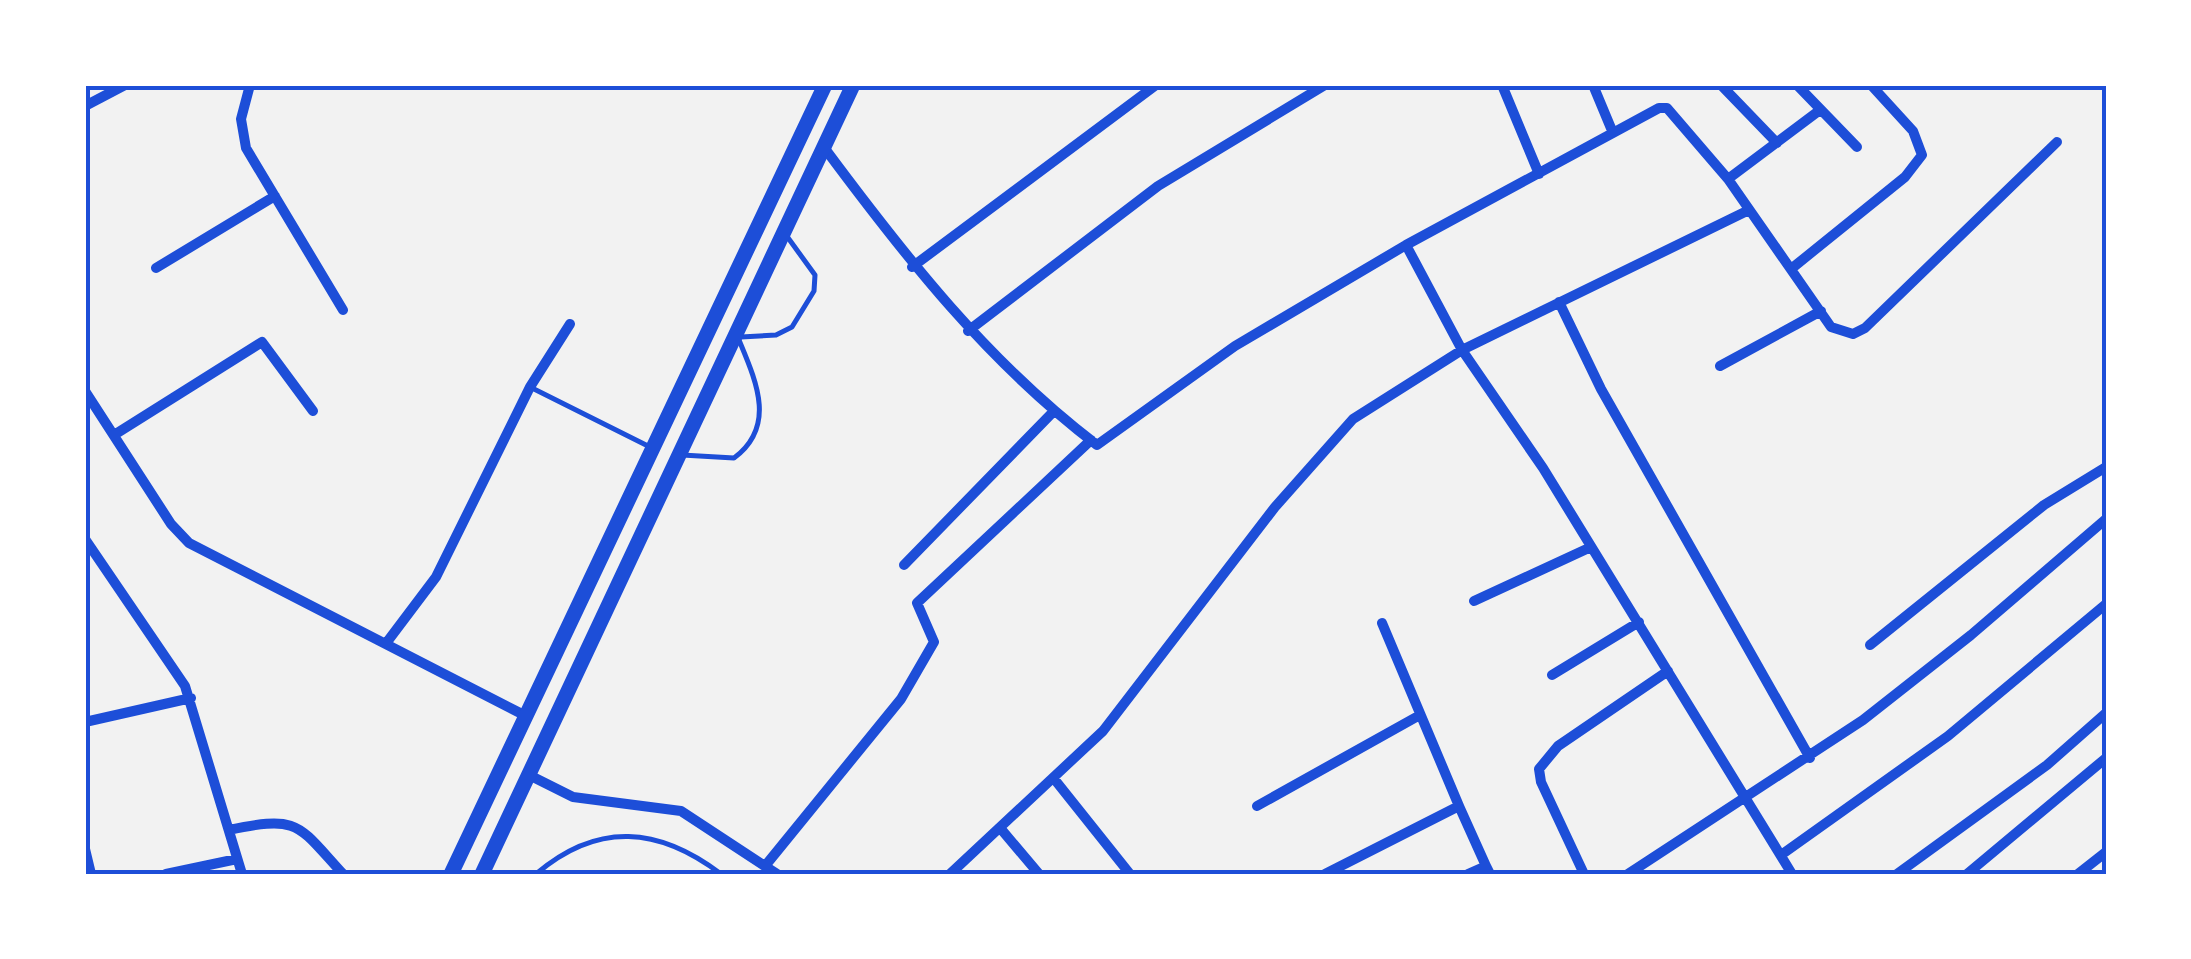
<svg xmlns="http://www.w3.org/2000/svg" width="2191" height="959" viewBox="0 0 2191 959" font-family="'Archivo Narrow',sans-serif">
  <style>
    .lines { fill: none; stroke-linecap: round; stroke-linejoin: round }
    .service { stroke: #1d4ed8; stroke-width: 5 }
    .minor { stroke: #1d4ed8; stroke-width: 10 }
    .trunk { stroke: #1d4ed8; stroke-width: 15 }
    .neatline { fill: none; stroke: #1d4ed8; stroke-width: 4 }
  </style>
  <rect width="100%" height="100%" fill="#f2f2f2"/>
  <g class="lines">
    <path class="service" d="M741 337 776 335 792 327 814 291 815 275 786 235
      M530 387 650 447
      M682 455 734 458C777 426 756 381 739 340
      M536 874C598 821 659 827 721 874"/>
    <path class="minor" d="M250 85 241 119 246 148 343 310
      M1502 85 1539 174
      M1593 85 1613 133
      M1721 85 1777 143
      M1797 85 1857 147
      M85 106 125 85
      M826 150C907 259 988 362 1097 445L1235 346 1406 245
      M1728 179 1820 110
      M912 267 1156 85
      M156 268 275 196
      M1791 269 1905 177 1922 155 1913 131 1871 85
      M1559 302 1601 389 1810 758
      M968 331 1158 186 1325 85
      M1720 366 1821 311
      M85 391 171 524 189 543 526 716
      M114 435 262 342 313 411
      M85 539 185 686 242 874
      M904 565 1054 411
      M1474 601 1591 547
      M387 642 436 577 530 387 570 324
      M1870 645 2044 505 2106 467
      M1552 675 1639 622
      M85 722 191 698
      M529 775 573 797 681 811 777 874
      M1055 780 1130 874
      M1257 806 1420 715
      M1459 806 1486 866
      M1001 829 1039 874
      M229 830C300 815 297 824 343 874
      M85 849 91 874
      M1781 855 1948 736 2106 604
      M765 866 901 699 934 642 917 603 1091 440
      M166 874 237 859
      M950 874 1103 731 1275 507 1353 419 1462 350 1749 210
      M1325 874 1459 806 1382 623
      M1468 874 1486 866 1490 874
      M1584 874 1541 782 1539 769 1558 746 1668 671
      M1628 874 1863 720 1971 635 2106 519
      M1792 874 1543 468 1462 350 1406 245 1659 108H1667L1728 179 1831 327 1853 334 1865 328 2057 142
      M1897 874 2047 765 2106 713
      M1967 874 2106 758
      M2078 874 2106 852"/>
    <path class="trunk" d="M451 874 825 85
      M482 874 853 85"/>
  </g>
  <rect width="2191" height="959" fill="none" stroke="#ffffff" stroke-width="175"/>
  <rect x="88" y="88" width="2016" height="784" class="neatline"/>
</svg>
